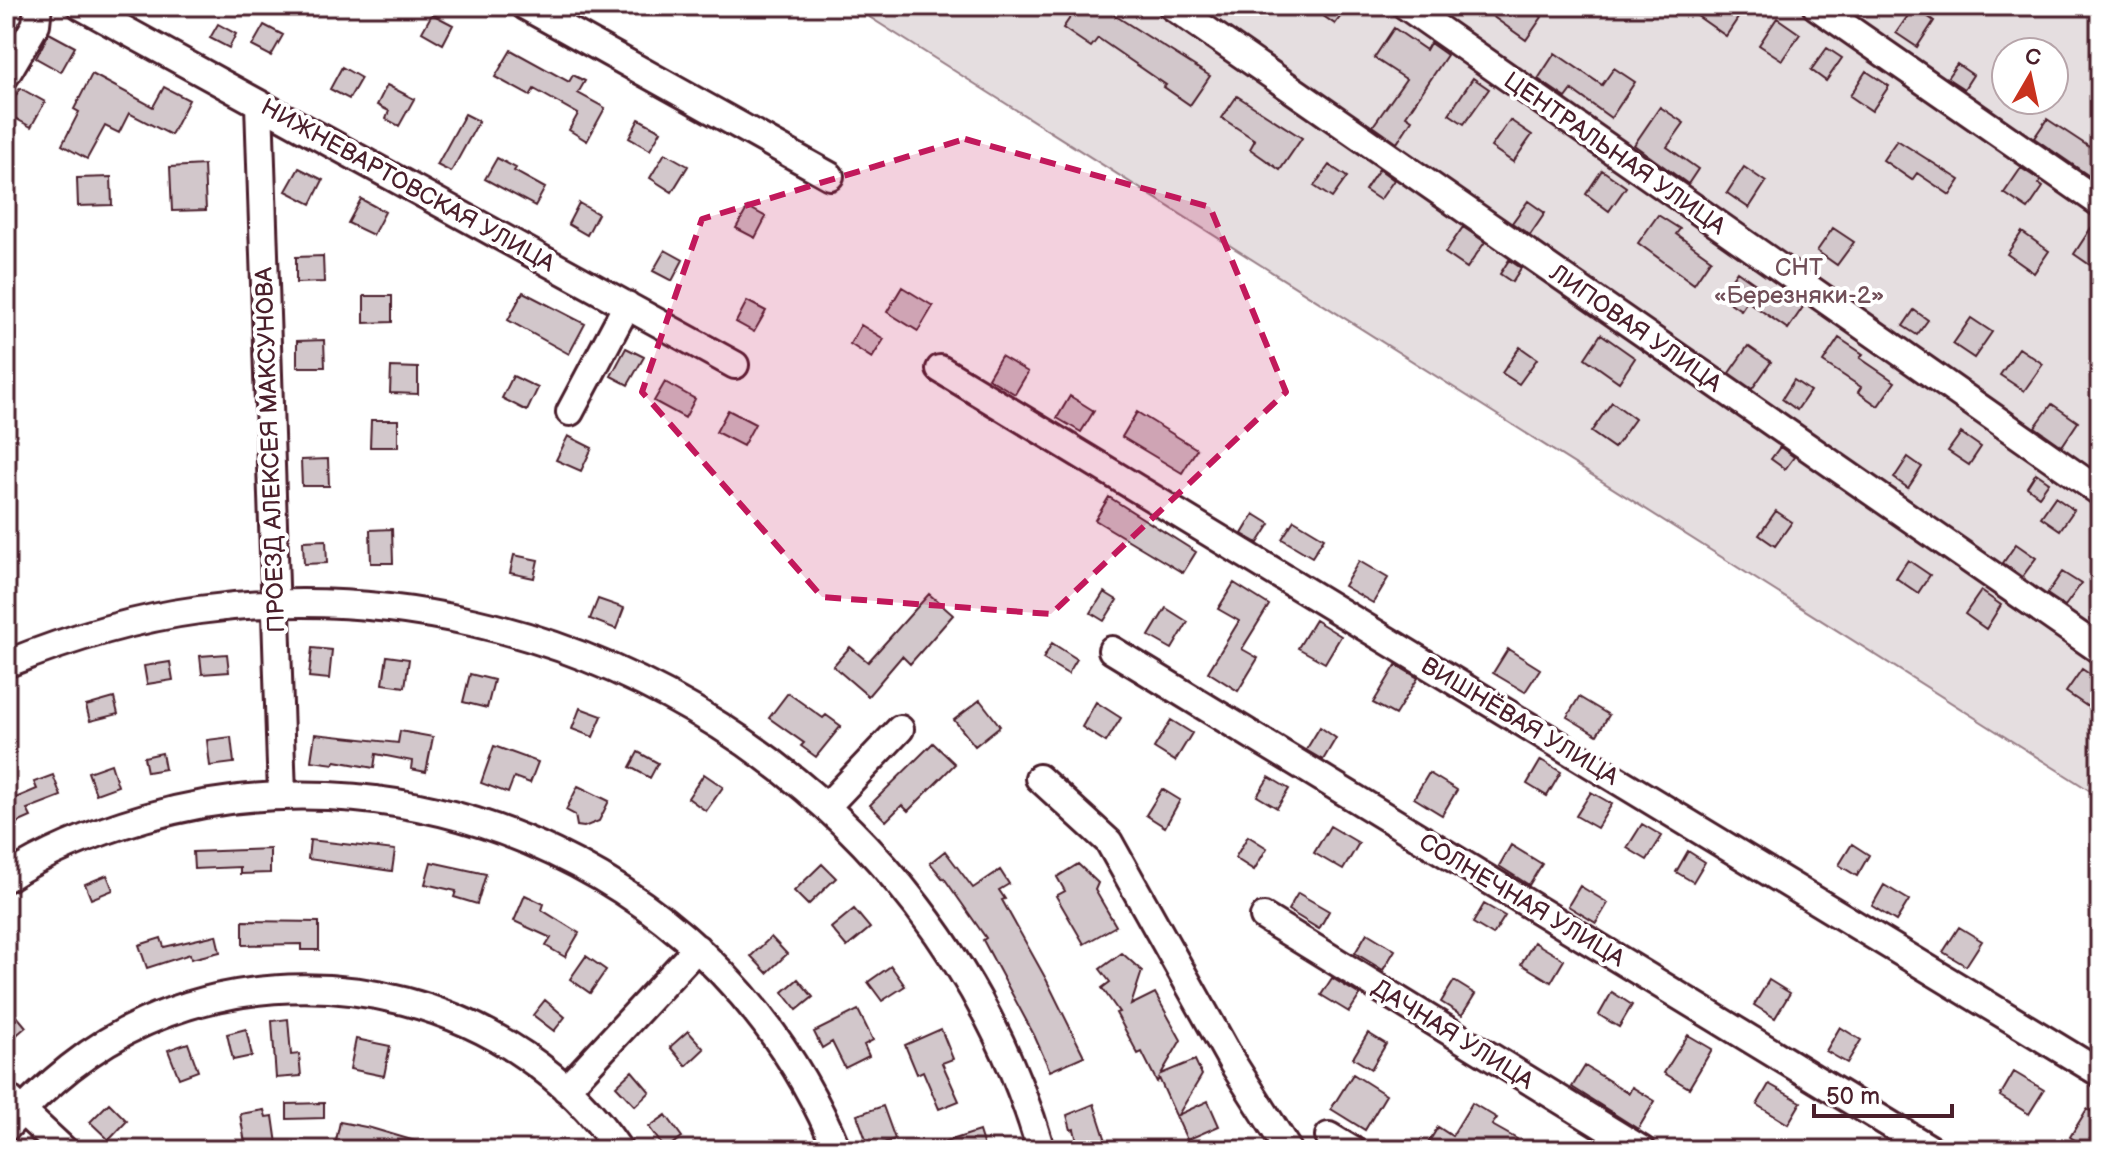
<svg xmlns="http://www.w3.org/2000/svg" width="2106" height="1156" viewBox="0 0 2106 1156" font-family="'Balsamiq Sans',sans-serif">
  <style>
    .green { fill: #e5dee0; stroke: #987e86; stroke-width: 2; fill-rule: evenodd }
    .building { fill: #d2c7cb; stroke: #4a1f2b; stroke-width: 2 }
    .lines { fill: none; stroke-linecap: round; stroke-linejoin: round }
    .minor-casing { stroke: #4a1f2b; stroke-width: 32 }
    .minor { stroke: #fff; stroke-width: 26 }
    .marked { fill: #c2185b; fill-opacity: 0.2; stroke: #c2185b; stroke-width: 6; stroke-dasharray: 16 10; stroke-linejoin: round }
    .labels { text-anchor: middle; stroke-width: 8; stroke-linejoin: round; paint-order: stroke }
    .street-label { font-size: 24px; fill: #4a1f2b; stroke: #fff }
    .park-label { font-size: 24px; fill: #714f58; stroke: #fff }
  </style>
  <rect width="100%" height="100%" fill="#fff"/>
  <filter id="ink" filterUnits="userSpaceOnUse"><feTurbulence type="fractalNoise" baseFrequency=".0125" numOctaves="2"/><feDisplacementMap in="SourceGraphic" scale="16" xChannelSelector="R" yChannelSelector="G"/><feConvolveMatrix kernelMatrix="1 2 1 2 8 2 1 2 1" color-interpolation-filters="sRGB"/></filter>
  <g filter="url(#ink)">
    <path class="green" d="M852 6H2100V797ZM2006 52H2054V100H2006Z"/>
    <path class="building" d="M1078 6H1100L1210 76 1190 105 1164 87 1166 85 1098 38 1091 47 1063 28Z
      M1309 6H1348L1335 24Z
      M1478 6H1526L1542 17 1526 40Z
      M1683 6H1746L1726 36Z
      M1914 7 1934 21 1917 47 1896 33Z
      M432 14 453 25 443 44 422 32Z
      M1777 18 1800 34 1782 60 1759 45Z
      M218 24 236 34 229 48 210 38Z
      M264 25 283 35 271 56 252 46Z
      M1394 28 1426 50 1430 43 1447 55 1406 116 1412 120 1397 143 1373 126 1406 79 1374 58Z
      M49 33 75 47 61 72 36 58Z
      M1827 48 1842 58 1826 81 1811 70Z
      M511 50 569 82 573 75 585 81 578 93 605 108 587 141 569 130 578 114 534 89 530 96 495 77Z
      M1555 53 1602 85 1614 68 1635 82 1611 118 1572 90 1566 98 1538 79Z
      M1957 64 1973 75 1964 89 1947 78Z
      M342 67 361 78 349 99 330 89Z
      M1866 71 1889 86 1872 111 1850 96Z
      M92 74 153 107 164 87 189 100 171 135 129 113 119 133 105 126 87 159 62 145 79 112 74 109Z
      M1473 78 1489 89 1464 124 1449 114Z
      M387 85 414 99 399 126 386 119 389 111 377 105Z
      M20 88 45 102 31 127 6 113Z
      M1237 96 1302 138 1280 170 1250 149 1255 140 1222 118Z
      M1660 107 1684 123 1667 147 1698 169 1688 184 1634 145Z
      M465 114 479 121 451 172 437 165Z
      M639 119 661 131 650 150 629 138Z
      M2047 119 2100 154V172L2095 180 2034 138Z
      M1510 120 1532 135 1513 162 1491 147Z
      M1897 140 1960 180 1950 195 1917 173 1912 180 1883 160Z
      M665 153 688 166 672 192 650 178Z
      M497 158 516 168 514 171 545 188 535 206 485 179Z
      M204 165 206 210 172 211 170 167Z
      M1329 165 1347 177 1332 198 1314 186Z
      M1744 167 1766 182 1749 208 1727 193Z
      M299 168 323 180 311 204 286 191Z
      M2021 168 2041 181 2039 184 2043 187 2028 209 2004 193Z
      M1379 169 1394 180 1380 200 1365 190Z
      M1602 170 1626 187 1609 211 1586 194Z
      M111 177 112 205 78 206 77 178Z
      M361 199 385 212 373 235 348 223Z
      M1528 201 1545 213 1530 235 1512 223Z
      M579 203 598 214 587 235 568 224Z
      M748 207 766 217 755 238 736 228Z
      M1658 215 1680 229 1676 234 1711 259 1694 284 1638 243Z
      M1463 227 1485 242 1467 268 1445 253Z
      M1833 228 1854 242 1837 265 1817 251Z
      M2091 228 2100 234V251L2090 265 2074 254Z
      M2022 232 2049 251 2034 273 2007 254Z
      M665 250 683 260 672 281 653 271Z
      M323 256 324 282 296 283V257Z
      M1509 260 1521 268 1512 282 1500 274Z
      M1737 271 1780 301 1785 295 1803 307 1788 329 1747 301 1741 310 1720 296Z
      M902 287 933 306 918 331 887 312Z
      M523 292 585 324 569 354 508 320Z
      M364 296H392V322L364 323Z
      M747 301 766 311 754 332 736 322Z
      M1914 310 1928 320 1917 335 1903 326Z
      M1971 318 1992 332 1974 358 1953 344Z
      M861 325 884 339 872 358 850 344Z
      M1601 334 1635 358 1619 382 1585 358Z
      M1839 338 1863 354 1860 358 1895 382 1878 406 1858 392 1861 387 1823 362Z
      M324 340 325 367H297V341Z
      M1748 346 1771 362 1752 389 1729 373Z
      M1520 347 1537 359 1519 384 1502 373Z
      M626 348 644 357 628 385 611 376Z
      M2019 348 2043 364 2024 391 2000 375Z
      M1001 356 1028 372 1015 394 988 378Z
      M391 367 418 368V394L390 393Z
      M513 376 538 388 527 411 502 398Z
      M1794 380 1810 391 1797 410 1782 399Z
      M665 382 695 399 685 418 654 401Z
      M1070 396 1094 411 1081 432 1057 418Z
      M1612 402 1635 419 1614 448 1591 432Z
      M2052 404 2078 422 2062 446 2035 427Z
      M728 410 755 424 743 446 716 432Z
      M1137 412 1197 449 1182 473 1122 437Z
      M371 420H398V447H370Z
      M1961 433 1981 447 1969 465 1948 451Z
      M568 436 592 448 581 471 556 460Z
      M1780 447 1794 457 1785 469 1771 459Z
      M1908 457 1922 467 1908 488 1894 478Z
      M328 459 329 486H302L301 460Z
      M2036 473 2049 482 2039 496 2027 487Z
      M1109 497 1196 552 1183 573 1095 520Z
      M2055 497 2074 510 2060 530 2041 517Z
      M1776 511 1792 522 1775 546 1759 535Z
      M1254 514 1270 524 1258 543 1242 534Z
      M1294 520 1324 538 1312 557 1282 539Z
      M392 529 393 563H371L370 530Z
      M326 540 327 563 304 564 303 541Z
      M2016 544 2036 558 2022 577 2003 563Z
      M514 555 538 560 534 578 510 573Z
      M1908 560 1930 575 1918 593 1896 578Z
      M1359 561 1388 578 1373 603 1344 586Z
      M2062 572 2081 584 2065 606 2047 594Z
      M1234 583 1269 605 1242 649 1258 658 1238 691 1208 672 1239 621 1218 609Z
      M1981 591 2001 605 1986 629 1965 614Z
      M1104 592 1117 600 1104 621 1091 613Z
      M929 594 953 615 910 664 902 656 868 696 833 666 850 647 868 662Z
      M598 599 624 608 616 629 590 619Z
      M1166 608 1188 622 1172 649 1149 636Z
      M1315 620 1341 636 1325 663 1298 648Z
      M1052 643 1077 659 1068 674 1043 659Z
      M312 648 332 650 329 679 309 677Z
      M1508 649 1540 669 1525 692 1493 673Z
      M227 654 229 672 202 674 200 656Z
      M387 656 409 659 405 687 383 684Z
      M170 662 173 680 147 684 144 666Z
      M1396 665 1418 678 1395 715 1373 703Z
      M2082 669 2100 681V715L2066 692Z
      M470 674 494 680 487 708 463 702Z
      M788 693 823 718 826 715 841 726 816 757 801 746 804 743 769 718Z
      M1579 697 1609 715 1597 735 1567 717Z
      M114 698 118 714 90 721 86 706Z
      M980 700 1000 726 975 746 954 720Z
      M1096 702 1121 718 1106 742 1082 727Z
      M580 708 602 716 593 737 572 729Z
      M1171 720 1192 733 1175 761 1154 748Z
      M1320 727 1336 738 1323 760 1306 750Z
      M400 731 433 737 426 772 411 769 412 761 376 754 374 768 335 761 334 764 311 761 315 734 398 743Z
      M231 737 234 763 210 766 207 740Z
      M933 743 955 764 908 811 902 805 886 821 870 805Z
      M494 746 538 762 530 783 514 777 508 793 481 783Z
      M638 752 658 763 650 778 630 767Z
      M162 753 165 769 147 772 144 757Z
      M1541 760 1561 772 1547 796 1527 784Z
      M111 764 118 786 96 794 88 772Z
      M1429 773 1457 790 1442 815 1414 798Z
      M704 774 723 787 706 811 688 798Z
      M53 775 61 796 27 809 31 817 6 828V802L37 789 34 782Z
      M1269 777 1289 789 1277 808 1257 796Z
      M578 786 609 801 599 821 584 827 577 826 575 815 566 810Z
      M1162 789 1180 800 1165 827 1146 815Z
      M1591 792 1612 804 1597 828 1576 816Z
      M1642 824 1662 836 1647 860 1627 848Z
      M1330 826 1359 843 1343 870 1314 853Z
      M1248 836 1267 848 1254 870 1235 858Z
      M310 840 395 850 392 871 308 859Z
      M1852 844 1869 855 1857 876 1839 865Z
      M1511 845 1542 864 1529 885 1499 866Z
      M270 849V873L240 874V867L194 869 193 852Z
      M945 851 973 888 1000 870 1009 884 999 890 1005 899 1002 900 1046 979 1084 1056 1050 1071 1034 1035 983 940 986 938 944 878 943 879 930 863Z
      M1688 851 1705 862 1693 882 1676 872Z
      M431 862 486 874 477 904 454 897 456 891 425 884Z
      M822 864 836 878 808 905 794 891Z
      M1078 864 1098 883 1095 890 1116 926 1084 944 1056 896 1065 891 1057 877Z
      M107 875 113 890 91 899 85 884Z
      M1884 885 1909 900 1896 921 1872 906Z
      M1580 886 1608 903 1596 923 1568 906Z
      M1298 893 1329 911 1319 929 1288 910Z
      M525 895 544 904 542 910 579 933 565 957 546 946 551 938 514 921Z
      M1484 904 1505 916 1493 935 1473 923Z
      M854 909 870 928 847 947 831 928Z
      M243 921 319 922V950H301V944L243 945Z
      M1959 927 1982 941 1966 966 1943 952Z
      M1367 933 1395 950 1383 970 1355 953Z
      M216 935 220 952 191 959 190 954 147 968 139 945 161 938 164 947Z
      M771 937 787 954 767 973 751 956Z
      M1534 942 1564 960 1551 982 1521 964Z
      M1122 953 1142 971 1131 1005 1155 993 1181 1040 1161 1074 1195 1060 1202 1075 1178 1115 1208 1101 1219 1126 1187 1140 1159 1078 1157 1082 1142 1052 1138 1054 1116 1013 1119 1012 1102 988 1110 982 1100 969Z
      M586 956 606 970 590 993 570 979Z
      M891 966 905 986 882 1001 868 982Z
      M1332 978 1360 995 1349 1012 1321 995Z
      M798 979 813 997 797 1010 783 992Z
      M1769 980 1790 993 1775 1018 1754 1005Z
      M1454 981 1475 994 1462 1015 1441 1002Z
      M1612 992 1632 1005 1619 1027 1599 1015Z
      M545 1000 565 1017 554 1031 533 1015Z
      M6 1003 26 1027 6 1044Z
      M858 1010 873 1040 864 1045 869 1056 845 1068 832 1042 822 1048 814 1032Z
      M288 1019 291 1055 299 1054 301 1076 276 1078 272 1021Z
      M1840 1027 1861 1040 1847 1063 1826 1051Z
      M246 1029 252 1056 233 1060 227 1034Z
      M941 1029 953 1059 942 1063 959 1101 939 1109 923 1071 917 1074 905 1045Z
      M688 1031 704 1049 686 1066 670 1047Z
      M1368 1033 1386 1044 1371 1069 1353 1058Z
      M1688 1035 1712 1049 1689 1088 1664 1073Z
      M356 1039 390 1046 384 1076 350 1069Z
      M188 1043 198 1071 179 1078 168 1050Z
      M1585 1066 1629 1093 1632 1087 1655 1101 1638 1129 1572 1087Z
      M632 1071 650 1092 635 1106 616 1086Z
      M2014 1072 2044 1090 2029 1114 2000 1096Z
      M1353 1074 1386 1095 1365 1130 1331 1109Z
      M1769 1084 1801 1102 1788 1124 1757 1105Z
      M109 1103 127 1121 109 1140 90 1122Z
      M324 1103V1118L287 1119V1104Z
      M1472 1103 1497 1118 1492 1125 1517 1139 1510 1150H1424L1438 1127 1452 1136Z
      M1094 1104 1109 1150H1079L1074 1129 1071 1130 1067 1115Z
      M883 1106 895 1139 869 1148 857 1115Z
      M2087 1109 2100 1117V1150H2092L2070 1137Z
      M264 1110 266 1117 273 1116 277 1144 246 1149 240 1114Z
      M666 1115 682 1137 665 1149 649 1127Z
      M340 1122 371 1128 432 1146V1150H361L335 1145Z
      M979 1131 985 1150H931L930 1147Z"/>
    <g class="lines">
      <defs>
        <path id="minor" d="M81 6 735 365
          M525 6 830 176
          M1172 6 2100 650
          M1406 6 2100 492
          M1816 6 2100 203
          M6 75 36 24 38 6
          M259 104 282 795
          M940 369 2100 1073
          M570 412 627 305
          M1112 650 1932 1150
          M6 664C68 639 132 619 199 610 570 559 936 790 1041 1150
          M1039 778 1109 842 1232 1062 1288 1150
          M827 806 900 729
          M6 878C48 851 96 832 144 818 422 737 728 880 837 1150
          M1264 917 1642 1150
          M566 1089 697 948
          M6 1096 64 1150
          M6 1128C46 1085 90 1046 145 1022 309 948 516 998 619 1150
          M1329 1136 1352 1150"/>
      </defs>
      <use href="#minor" class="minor-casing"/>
      <use href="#minor" class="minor"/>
    </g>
  </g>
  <path class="marked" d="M965 139 1210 207 1286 392 1051 614 822 597 642 392 702 219Z"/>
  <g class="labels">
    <g class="street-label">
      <text transform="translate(1615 153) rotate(35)" y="8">ЦЕНТРАЛЬНАЯ УЛИЦА</text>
      <text transform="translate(408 185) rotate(29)" y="8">НИЖНЕВАРТОВСКАЯ УЛИЦА</text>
      <text transform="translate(1636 328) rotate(35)" y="8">ЛИПОВАЯ УЛИЦА</text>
      <text transform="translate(270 450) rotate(-92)" y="8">ПРОЕЗД АЛЕКСЕЯ МАКСУНОВА</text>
      <text transform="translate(1520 721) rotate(31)" y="8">ВИШНЁВАЯ УЛИЦА</text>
      <text transform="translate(1522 900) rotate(31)" y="8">СОЛНЕЧНАЯ УЛИЦА</text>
      <text transform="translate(1453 1034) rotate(32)" y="8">ДАЧНАЯ УЛИЦА</text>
    </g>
    <g class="park-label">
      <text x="1799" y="275">СНТ<tspan x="1799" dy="28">«Березняки-2»</tspan></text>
    </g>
  </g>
  <rect width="2106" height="1156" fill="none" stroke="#fff" stroke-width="32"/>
  <rect x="16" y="16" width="2074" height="1124" fill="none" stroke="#4a1f2b" stroke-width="3" filter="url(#ink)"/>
  <g transform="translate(2030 76) rotate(9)"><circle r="38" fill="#ffffff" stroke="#b7a5aa" stroke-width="2"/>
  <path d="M0-6L14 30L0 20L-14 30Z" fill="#c8321e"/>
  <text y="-12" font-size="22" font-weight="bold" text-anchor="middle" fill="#4a1f2b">С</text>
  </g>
  <path d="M1814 1104v12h138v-12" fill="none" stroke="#4a1f2b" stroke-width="4"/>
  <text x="1826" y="1104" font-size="24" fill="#4a1f2b" stroke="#ffffff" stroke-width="6" paint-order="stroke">50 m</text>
</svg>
